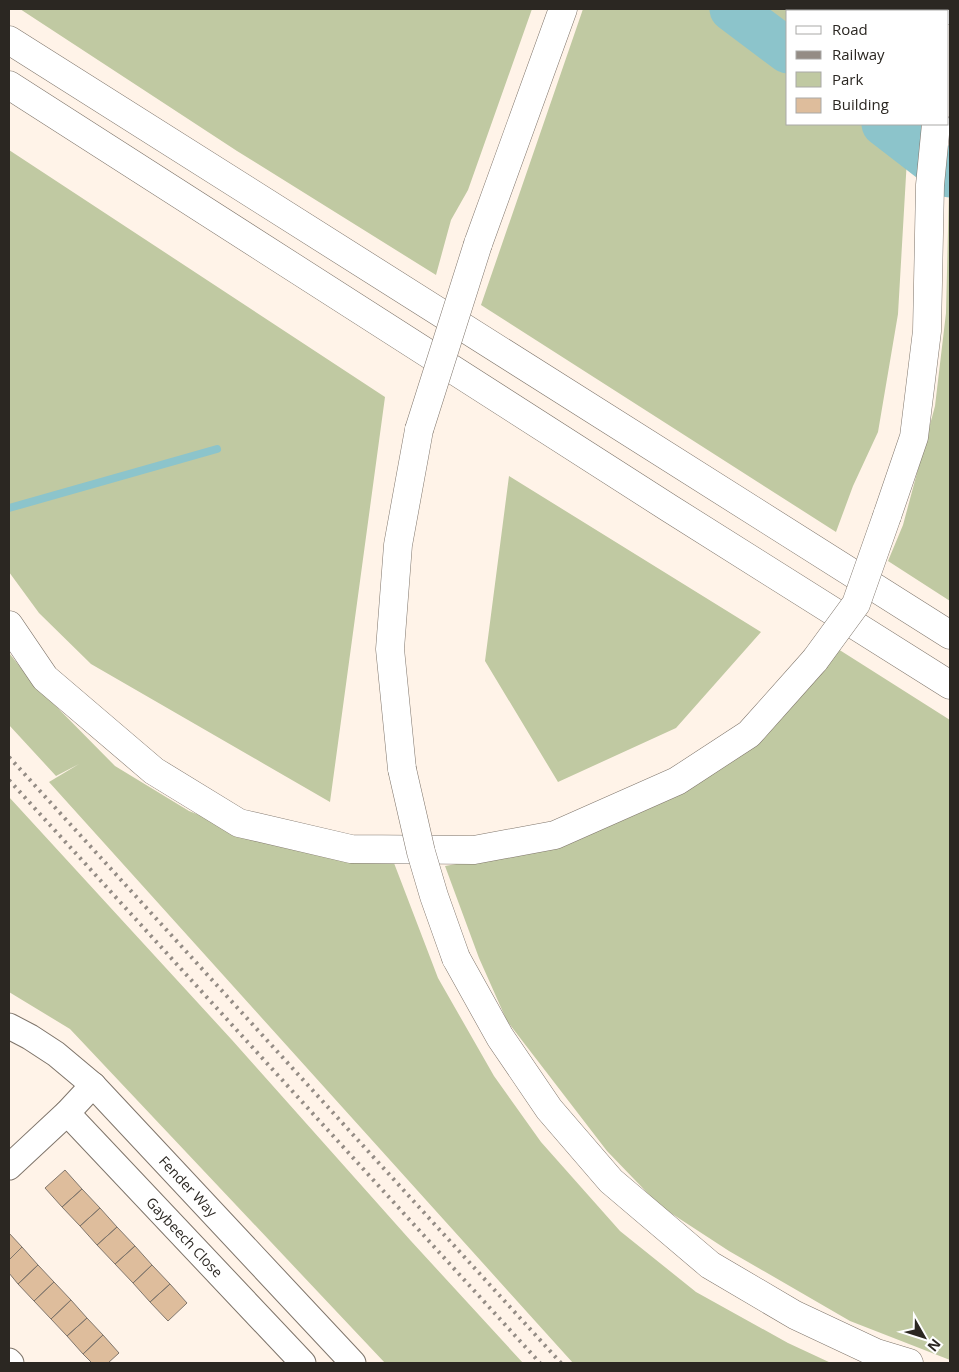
<svg xmlns="http://www.w3.org/2000/svg" width="959" height="1372" viewBox="0 0 959 1372" font-family="'Open Sans',sans-serif">
  <style>
    .green { fill: #c0c9a2 }
    .lines { fill: none; stroke-linecap: round; stroke-linejoin: round }
    .stream { stroke: #8cc4cb; stroke-width: 8 }
    .river { stroke: #8cc4cb; stroke-width: 45 }
    .building { fill: #debd9c; stroke: #81776d }
    .minor-casing { stroke: #7f756b; stroke-width: 27 }
    .highway-casing { stroke: #7f756b; stroke-width: 29 }
    .minor { stroke: #fff; stroke-width: 25 }
    .highway { stroke: #fff; stroke-width: 28 }
    .rail { stroke: #948c85; stroke-width: 4; stroke-dasharray: 2.5 5; stroke-linecap: butt }
    .highway-bridge-casing { stroke: #7f756b; stroke-width: 29; stroke-linecap: butt }
    .highway-bridge { stroke: #fff; stroke-width: 28 }
    .labels { text-anchor: middle; stroke-width: 4; stroke-linejoin: round; paint-order: stroke }
    .street-label { font-size: 14px; fill: #2b2722; stroke: #fff }
  </style>
  <rect width="100%" height="100%" fill="#fff3e8"/>
  <path class="green" d="M20 9H532L468 190 451 220 436 275 237 151Z
    M583 9H916V11H788V124H909L898 314 878 432 853 486 836 532 481 305Z
    M9 150 385 397 330 802 91 664 39 613 9 572Z
    M949 188H950V601L888 561 903 525 935 406 946 313Z
    M509 476 761 632 676 728 558 782 485 661Z
    M838 649 950 720V1360L850 1321 729 1251 660 1206 607 1151 507 1021 479 958 445 866 547 848 630 817 721 766 793 706Z
    M9 653 34 684 115 766 189 811 263 840 319 856 394 863 438 978 494 1076 541 1142 620 1231 696 1292 788 1343 831 1363H573L49 782 79 764 56 776 9 725Z
    M9 797 232 1040 411 1241 523 1363H385L70 1029 9 992Z"/>
  <g class="lines">
    <path class="stream" d="M9 508 217 449"/>
    <path class="river" d="M732 9 788 51
      M884 124 950 175"/>
  </g>
  <path class="building" d="M65 1170 82 1189 62 1207 45 1188Z
    M82 1189 100 1208 80 1226 62 1207Z
    M100 1208 117 1227 97 1245 80 1226Z
    M117 1227 135 1246 115 1264 97 1245Z
    M9 1233 22 1247 9 1260Z
    M135 1246 152 1265 133 1283 115 1264Z
    M22 1247 38 1265 18 1284 9 1273V1260Z
    M38 1265 54 1282 34 1301 18 1284Z
    M152 1265 170 1284 150 1302 133 1283Z
    M54 1282 71 1300 51 1319 34 1301Z
    M170 1284 187 1303 168 1321 150 1302Z
    M71 1300 87 1318 67 1336 51 1319Z
    M87 1318 103 1335 83 1354 67 1336Z
    M103 1335 119 1353 108 1363H92L83 1354Z"/>
  <g class="lines">
    <defs>
      <g id="minor">
        <path id="s1" d="M9 1026 30 1037 56 1054 93 1085 353 1363"/>
        <path id="s2" d="M67 1113 303 1363"/>
        <path d="M9 1167 67 1113 93 1085"/>
        <path d="M9 1361 11 1363"/>
      </g>
      <path id="highway" d="M944 11V9
        M9 40 950 635
        M9 85 669 508 950 685
        M478 244 563 9
        M887 516 914 437 927 331 930 185 936 124
        M9 625 45 678 154 771 239 823 351 849 474 850 555 835 677 781 749 734 815 660
        M402 769 390 649 398 545 419 430
        M456 958 500 1037 549 1109 611 1181 710 1265 795 1315 876 1353 909 1363"/>
    </defs>
    <use href="#minor" class="minor-casing"/>
    <use href="#highway" class="highway-casing"/>
    <use href="#minor" class="minor"/>
    <use href="#highway" class="highway"/>
    <path class="rail" d="M9 757 561 1363
      M9 780 540 1363"/>
    <defs>
      <path id="highway-bridge" d="M419 430 478 244
        M815 660 856 604 887 516
        M402 769 421 852 434 896 456 958"/>
    </defs>
    <use href="#highway-bridge" class="highway-bridge-casing"/>
    <use href="#highway-bridge" class="highway-bridge"/>
  </g>
  <g class="labels">
    <g class="street-label">
      <text dy="5" stroke="none"><textPath href="#s1" startOffset="242">Fender Way</textPath></text>
      <text dy="5" stroke="none"><textPath href="#s2" startOffset="171">Gaybeech Close</textPath></text>
    </g>
  </g>
  <rect width="959" height="1372" fill="none" stroke="#2b2722" stroke-width="20"/>
  <rect x="786" y="10" width="162" height="115" fill="#ffffff" stroke="#aaa9a7"/>
  <rect x="796" y="26" width="25" height="8" fill="#ffffff" stroke="#aaa9a7"/>
  <text x="832" y="35" font-size="15" fill="#2b2722">Road</text>
  <rect x="796" y="51" width="25" height="8" fill="#948c85" stroke="#aaa9a7"/>
  <text x="832" y="60" font-size="15" fill="#2b2722">Railway</text>
  <rect x="796" y="72" width="25" height="15" fill="#c0c9a2" stroke="#aaa9a7"/>
  <text x="832" y="85" font-size="15" fill="#2b2722">Park</text>
  <rect x="796" y="98" width="25" height="15" fill="#debd9c" stroke="#aaa9a7"/>
  <text x="832" y="110" font-size="15" fill="#2b2722">Building</text>
  <g transform="translate(924 1337) rotate(129)" stroke="#ffffff" stroke-width="4" paint-order="stroke">
  <path d="M0-4L9 19L0 12L-9 19Z" fill="#2b2722"/>
  <text y="-8" font-size="14" font-weight="bold" text-anchor="middle" fill="#2b2722">N</text>
  </g>
</svg>
